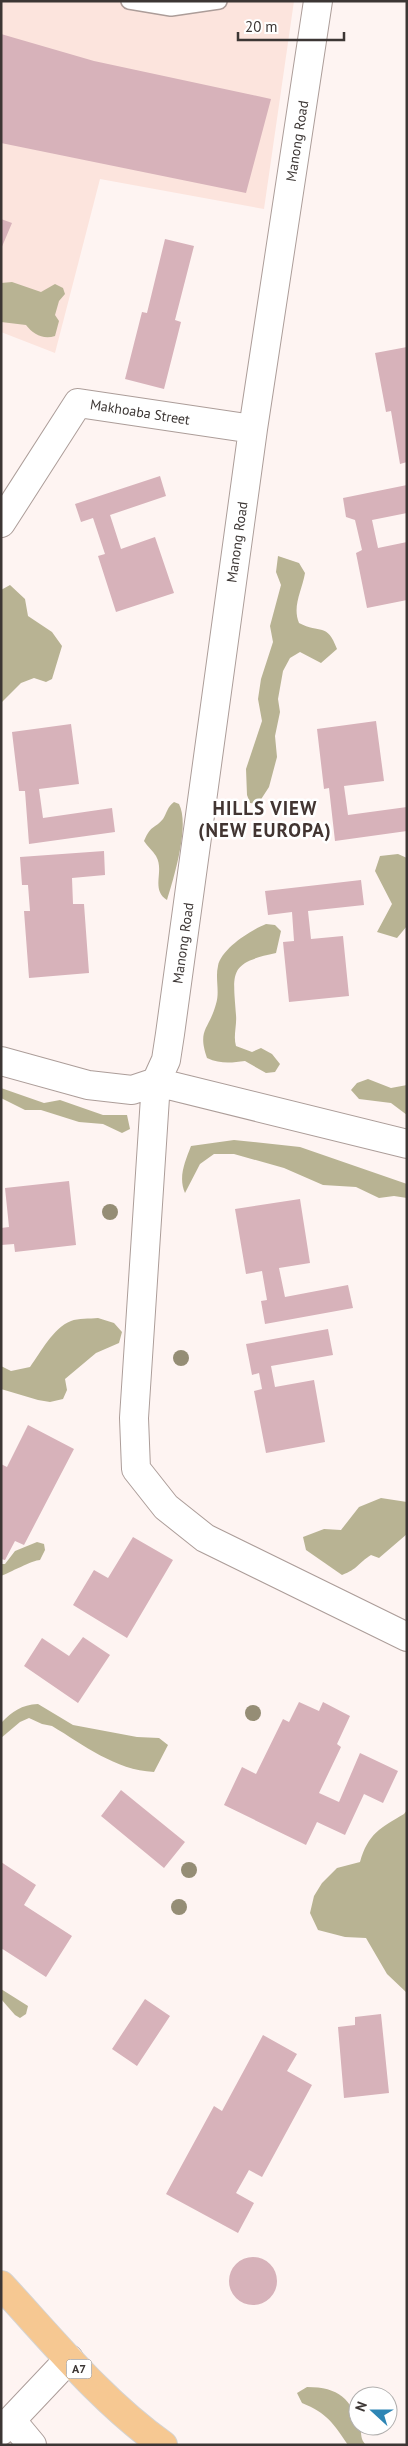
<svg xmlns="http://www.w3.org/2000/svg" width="408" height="2446" viewBox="0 0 408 2446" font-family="'PT Sans',sans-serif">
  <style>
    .built { fill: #fce4dd }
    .forest { fill: #b8b393 }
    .building { fill: #d7b2ba }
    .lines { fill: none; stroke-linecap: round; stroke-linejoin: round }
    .service-casing { stroke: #ac9d99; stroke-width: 18 }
    .minor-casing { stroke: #ac9d99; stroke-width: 30 }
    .primary-casing { stroke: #d4d3d2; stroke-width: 30 }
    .service { stroke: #fff; stroke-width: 15 }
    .minor { stroke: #fff; stroke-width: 28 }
    .primary { stroke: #f6c892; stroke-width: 28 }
    .tree { fill: #958d75 }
    .labels { text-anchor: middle; stroke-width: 5; stroke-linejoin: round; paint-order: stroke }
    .shield { fill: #fff; stroke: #767271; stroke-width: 1 }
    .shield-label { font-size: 12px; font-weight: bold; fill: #3c3634 }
    .street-label { font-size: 14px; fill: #3c3634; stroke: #fff }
    .district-label { font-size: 19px; font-weight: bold; letter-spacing: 1px; fill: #423532; stroke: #fff }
  </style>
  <rect width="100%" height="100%" fill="#fef4f2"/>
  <path class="built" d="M1 1H294L264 209 100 179 55 353 1 332Z"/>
  <path class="forest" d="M12 282 41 292 55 284 63 288 65 294 59 301 55 315 59 321 55 336C43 340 33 334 26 325L1 322V283Z
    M278 556 299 563 305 573C302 591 292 606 299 623 320 634 327 622 337 649L321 663 300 652 290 658 283 671 278 699 280 712 275 736 277 757 269 787 258 804 250 803 247 795 246 769 262 721 258 699 261 679 273 642 270 626 281 585 276 572Z
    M10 585 25 599 28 616 52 632 62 646 52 679 46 682 34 678 21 683 1 703V590Z
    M174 802 179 804C190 825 174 877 167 900 150 889 165 871 156 856 153 851 147 846 144 841 152 823 154 830 163 819 167 813 167 807 174 802Z
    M398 854 407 858V926L397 938 377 932 392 904 375 871 380 856Z
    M266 924 275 925 281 931 276 953C228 963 233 972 236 1015 237 1026 233 1036 236 1046L252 1052 261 1048 272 1054 280 1064 275 1072 266 1073 245 1061C231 1063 220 1064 207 1058 197 1029 209 1030 216 1004 220 992 215 978 218 966 221 949 251 930 266 924Z
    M368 1079 391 1088 407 1085V1115L391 1103 359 1099 351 1090 357 1083Z
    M1 1088 44 1103 60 1100 103 1115H127L130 1129 122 1133 103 1124 79 1122 41 1110H25L1 1098Z
    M234 1140 300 1147 407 1184V1198L394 1196 379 1198 356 1187 323 1185 284 1168 234 1154H214L200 1164 185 1193C178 1177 185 1162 191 1146Z
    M98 1318 114 1323 122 1332 119 1343 96 1353 65 1379 67 1390 63 1399 50 1402 38 1400 1 1389V1366L11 1371 30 1367C41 1352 53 1328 71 1321 78 1318 90 1319 98 1318Z
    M381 1498 407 1502V1534L379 1558 371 1555C358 1563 358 1569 342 1575L306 1550 303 1537 324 1529 341 1530 359 1507Z
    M37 1542 44 1544 45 1550 40 1560C33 1560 9 1573 1 1576V1564H5L15 1551Z
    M38 1704 73 1725 137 1737 159 1738 168 1745 154 1772C115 1770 84 1745 52 1726L42 1724 29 1718 20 1722 1 1738V1723C13 1711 21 1705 38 1704Z
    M407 1810V1993L387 1974 366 1938 345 1937 318 1930 310 1913 314 1896 322 1883 337 1868 360 1862C368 1834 380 1828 404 1814Z
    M1 1989 28 2006 26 2014 20 2018 15 2015 1 1999Z
    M307 2387C339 2387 351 2399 360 2427 362 2435 360 2439 366 2445H348C333 2423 327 2413 302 2403L297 2393Z"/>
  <path class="building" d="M1 34 94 61 271 99 246 193 1 143Z
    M1 219 12 223 1 249Z
    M165 239 194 246 175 320 181 322 164 389 125 379 142 312 147 313Z
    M407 347V462L400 464 391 411 386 412 375 353Z
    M160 476 166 496 110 515 121 549 155 537 174 593 116 612 98 556 105 554 93 518 81 522 75 504Z
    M407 485V513L372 520 378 548 407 542V600L367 608 356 553 362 550 355 520 346 517 343 498Z
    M376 721 384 781 344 786 348 815 407 807V831L335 841 329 788 324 789 317 729Z
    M71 724 79 784 39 789 43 818 112 808 115 832 29 844 25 791H19L12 732Z
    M104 851 105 875 72 878 73 904H84L89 973 29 978 24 911H30L28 885H22L20 857Z
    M361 880 364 905 308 911 311 939 343 936 349 996 289 1002 283 942 294 941 292 912 268 915 265 891Z
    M69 1181 76 1245 15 1252 14 1244 1 1245V1228L9 1227 5 1188Z
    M300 1199 310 1263 279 1268 285 1297 348 1285 353 1308 265 1324 261 1301 267 1300 262 1271 246 1274 235 1209Z
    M328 1329 333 1355 271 1366 275 1387 314 1380 325 1442 266 1453 254 1391 262 1389 259 1373 252 1375 246 1344Z
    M28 1425 74 1449 24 1545 15 1541 5 1560 1 1559V1464L7 1467Z
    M133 1537 173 1560 127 1638 73 1605 94 1570 108 1578Z
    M83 1637 110 1655 78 1703 24 1666 42 1638 69 1656Z
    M299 1702 319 1711 323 1702 350 1716 337 1744 341 1747 319 1793 339 1802 360 1753 398 1771 383 1803 364 1794 345 1835 317 1822 306 1845 224 1805 242 1767 256 1774 283 1719 289 1722Z
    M121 1790 185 1842 164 1868 101 1816Z
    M1 1862 36 1885 24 1905 72 1936 46 1977 1 1948Z
    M145 1999 170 2016 137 2066 112 2049Z
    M381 2014 389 2093 344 2098 338 2027 355 2025V2017Z
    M263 2035 297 2054 287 2071 312 2085 262 2177 249 2170 236 2193 254 2203 238 2233 166 2194 214 2106 222 2111Z
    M229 2281a24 24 0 1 1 48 0a24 24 0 1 1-48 0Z"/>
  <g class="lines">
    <defs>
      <path id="service" d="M129 1 171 8 219 1"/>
      <path id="minor" d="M318 1 253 429 170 1034 166 1060 156 1082 134 1418 136 1469 166 1507 205 1538 407 1637
        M1 523 78 403 253 429
        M1 1061 88 1085 132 1090 156 1082 407 1144
        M12 2421 32 2445
        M1 2431 69 2359"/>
      <path id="primary" d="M1 2285C52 2340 102 2402 163 2445"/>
    </defs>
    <use href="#service" class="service-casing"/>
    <use href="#minor" class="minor-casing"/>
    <use href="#primary" class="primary-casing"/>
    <use href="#service" class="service"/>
    <use href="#minor" class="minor"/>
    <use href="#primary" class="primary"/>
  </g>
  <g class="tree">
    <circle cx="110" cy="1212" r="8"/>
    <circle cx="181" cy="1358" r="8"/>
    <circle cx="253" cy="1713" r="8"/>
    <circle cx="189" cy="1870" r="8"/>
    <circle cx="179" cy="1907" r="8"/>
  </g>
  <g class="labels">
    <rect class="shield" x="66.5" y="2359.5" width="25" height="19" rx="4"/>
    <g class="shield-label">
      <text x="79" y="2373">A7</text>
    </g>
    <g class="street-label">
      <text transform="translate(297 141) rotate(-81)" y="5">Manong Road</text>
      <text transform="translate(140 412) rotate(9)" y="5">Makhoaba Street</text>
      <text transform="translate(237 542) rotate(-82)" y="5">Manong Road</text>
      <text transform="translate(183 943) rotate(-82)" y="5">Manong Road</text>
    </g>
    <g class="district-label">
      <text x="265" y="815">HILLS VIEW<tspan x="265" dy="22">(NEW EUROPA)</tspan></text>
    </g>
  </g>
  <rect width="408" height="2446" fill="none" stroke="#3c3634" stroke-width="5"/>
  <g transform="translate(373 2411) rotate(291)"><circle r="24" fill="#ffffff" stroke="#b1afae"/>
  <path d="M0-4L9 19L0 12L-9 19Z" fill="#2e86b5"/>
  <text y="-8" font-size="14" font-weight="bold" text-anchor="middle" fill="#3c3634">N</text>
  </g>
  <path d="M238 32v8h106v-8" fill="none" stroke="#3c3634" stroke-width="2.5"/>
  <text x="245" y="32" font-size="15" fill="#3c3634" stroke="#ffffff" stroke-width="4" paint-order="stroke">20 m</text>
</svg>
